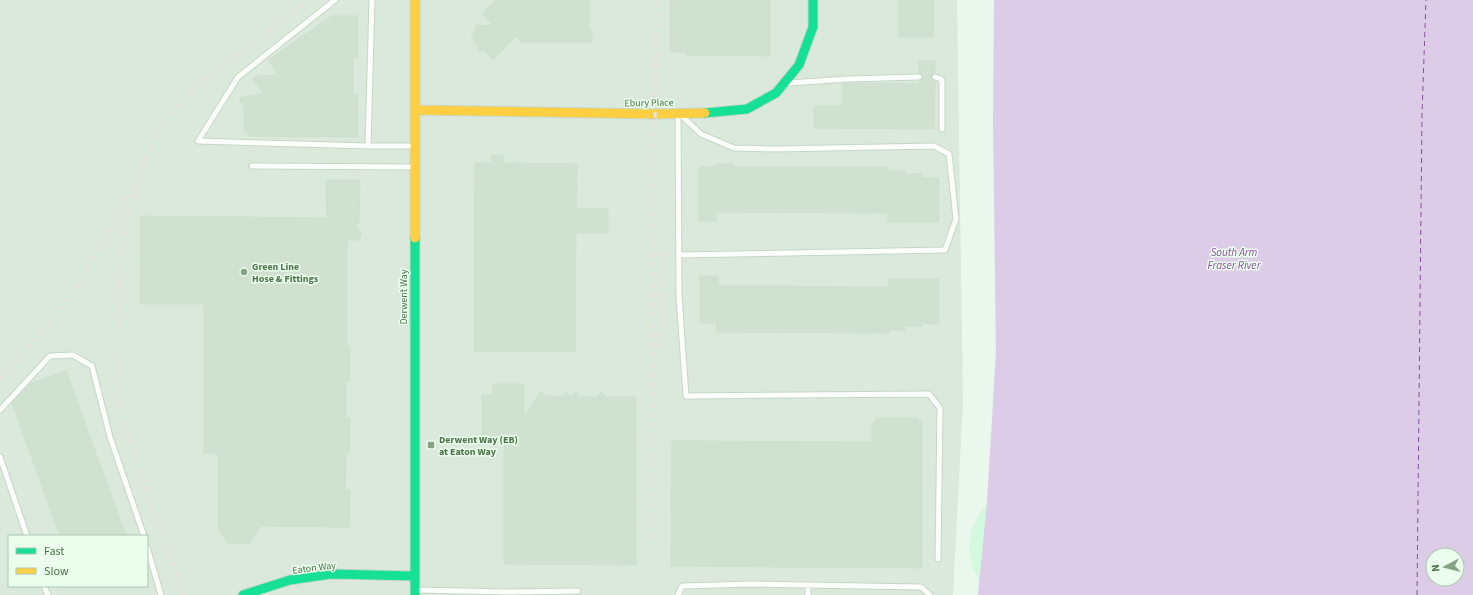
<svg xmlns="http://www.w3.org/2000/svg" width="1473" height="595" viewBox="0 0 1473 595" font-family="'Source Sans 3',sans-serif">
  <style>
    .industrial { fill: #dbe9dc; fill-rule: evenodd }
    .sand { fill: #d3f9df }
    .water { fill: #ddcce7; fill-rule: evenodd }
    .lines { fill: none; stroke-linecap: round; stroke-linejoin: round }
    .ferry { stroke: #874e9b; stroke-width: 1; stroke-dasharray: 5 4; stroke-linecap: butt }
    .building { fill: #d0e1d0; stroke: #cddfcd }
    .lane-casing { stroke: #c6d6c6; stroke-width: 7 }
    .fast-casing { stroke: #c6d7c7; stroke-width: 11 }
    .slow-casing { stroke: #c6d7c7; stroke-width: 11 }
    .lane { stroke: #fcfefc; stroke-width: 5 }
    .fast { stroke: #16e098; stroke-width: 9 }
    .slow { stroke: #ffcf43; stroke-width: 9 }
    .rail { stroke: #e4e3e1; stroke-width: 3; stroke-dasharray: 6 4; stroke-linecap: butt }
    .poi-dot { fill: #85a283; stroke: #ebfeee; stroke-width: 1.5 }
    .labels { text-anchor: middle; stroke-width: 3; stroke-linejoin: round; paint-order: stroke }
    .street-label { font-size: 10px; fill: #4e744b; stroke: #ebfeee }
    .poi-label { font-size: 10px; font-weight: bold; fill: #4e744b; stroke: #ebfeee; text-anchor: start }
    .water-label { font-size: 11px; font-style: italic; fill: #874e9b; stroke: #ebfeee }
  </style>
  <rect width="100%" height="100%" fill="#eaf7ec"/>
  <path class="industrial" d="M0 0H957L963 402 953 595H0ZM9 536H147V586H9Z"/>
  <path class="sand" d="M987 502 985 586C969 571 966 548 973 527 976 519 983 510 987 502Z"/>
  <path class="water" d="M994 0H1473V595H978L987 502 996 351 993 124ZM1433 555H1457V579H1433Z"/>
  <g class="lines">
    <path class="ferry" d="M1417 595 1422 114 1426 0"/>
  </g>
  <path class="building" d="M496 0H589V30H592V42H521L516 36 493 60 484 51H479V46L471 37 476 31V26L493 25 482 14Z
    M670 0H770V56L686 55V52H670Z
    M899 0H934L933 37H899Z
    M332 16H358V57H353V94H358V137L249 136 244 130V108L239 98 264 94 253 79 259 75 279 76 268 60Z
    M919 61H935V73L932 74 931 77 935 81 934 129 814 128V106H843V83L919 84V81L921 80 923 77 922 75 919 73Z
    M492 155 503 156V163L577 164 576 208 608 209V233H576L575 351H474L475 163H492Z
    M716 164H734V167H888V171H905V174H922V178H939V222H888V213L716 212V221H699V167H716Z
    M326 180H360L359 221 356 227 361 231V236L359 240H347V346H350V381H346V418H350L349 454H346L345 490H350L349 527 260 526 250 543H227L218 527V453H204V304H140L141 216 327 218Z
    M700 276H718V286L889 287V279H939V324L922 323V326H905V330H889V333L716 332 717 323H700Z
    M66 371 126 536H60L12 403 30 384Z
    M493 384H524V418L541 391 546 396 562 397 566 392 570 397 576 392 580 397H597L601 392 606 397H636V565L504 564V439H482V395H493Z
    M877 418H917L922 424V568L671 566 672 441 872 442V424Z"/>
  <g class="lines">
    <defs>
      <path id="lane" d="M335 0 238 77 198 141 368 146
        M372 0 368 146H413
        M935 77 941 79 942 81V129
        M789 83 848 79 919 77
        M678 115 679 296 686 396 929 394 940 408 938 559
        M252 166 414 167
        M679 255 945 250 956 219 949 154 934 146 775 149 734 148 701 134 683 117
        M0 410 50 356 73 355 92 366 110 437 144 536
        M0 457 27 536
        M147 547 161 595
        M808 585V595
        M44 586 48 595
        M417 590 509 592 578 591
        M678 595 682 586 751 584 921 587 930 595"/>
      <path id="fast" d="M705 113 747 109 776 93 799 65 813 27V0
        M415 238V595
        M243 595 290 580 331 574 414 576"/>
      <path id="slow" d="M415 0V238
        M415 110 655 114 705 113"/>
    </defs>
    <use href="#lane" class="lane-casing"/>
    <use href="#fast" class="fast-casing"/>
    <use href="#slow" class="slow-casing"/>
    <use href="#lane" class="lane"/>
    <use href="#fast" class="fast"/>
    <use href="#slow" class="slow"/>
    <path class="rail" d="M658 347 661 326 663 247
      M0 379 36 339 79 285 111 228 135 180
      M652 538 656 0
      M185 595 146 489 120 412 117 373 120 271 125 223 147 155 161 127 193 90 308 0"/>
  </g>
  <g class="poi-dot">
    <circle cx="244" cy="272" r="4"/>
    <rect x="427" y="441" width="8" height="8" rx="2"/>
  </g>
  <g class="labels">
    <g class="street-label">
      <text transform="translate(649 102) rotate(-1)" y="4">Ebury Place</text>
      <text transform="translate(403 297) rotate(-90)" y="4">Derwent Way</text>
      <text transform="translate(314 567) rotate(-7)" y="4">Eaton Way</text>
    </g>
    <g class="poi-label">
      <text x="252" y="270">Green Line<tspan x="252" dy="12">Hose &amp; Fittings</tspan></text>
      <text x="439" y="443">Derwent Way (EB)<tspan x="439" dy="12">at Eaton Way</tspan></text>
    </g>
    <g class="water-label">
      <text x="1234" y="256">South Arm<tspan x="1234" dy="13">Fraser River</tspan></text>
    </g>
  </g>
  <rect x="8" y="535" width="140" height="52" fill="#ebfeee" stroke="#acc7ad"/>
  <rect x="16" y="548" width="20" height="6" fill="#16e098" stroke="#acc7ad"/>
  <text x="44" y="555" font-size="12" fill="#4e744b">Fast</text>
  <rect x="16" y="568" width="20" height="6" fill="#ffcf43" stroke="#acc7ad"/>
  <text x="44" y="575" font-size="12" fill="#4e744b">Slow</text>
  <g transform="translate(1445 567) rotate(263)"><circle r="19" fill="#ebfeee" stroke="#acc7ad"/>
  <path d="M0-3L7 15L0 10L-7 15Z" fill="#85a283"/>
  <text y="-6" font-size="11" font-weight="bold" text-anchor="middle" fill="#4e744b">N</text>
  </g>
</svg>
